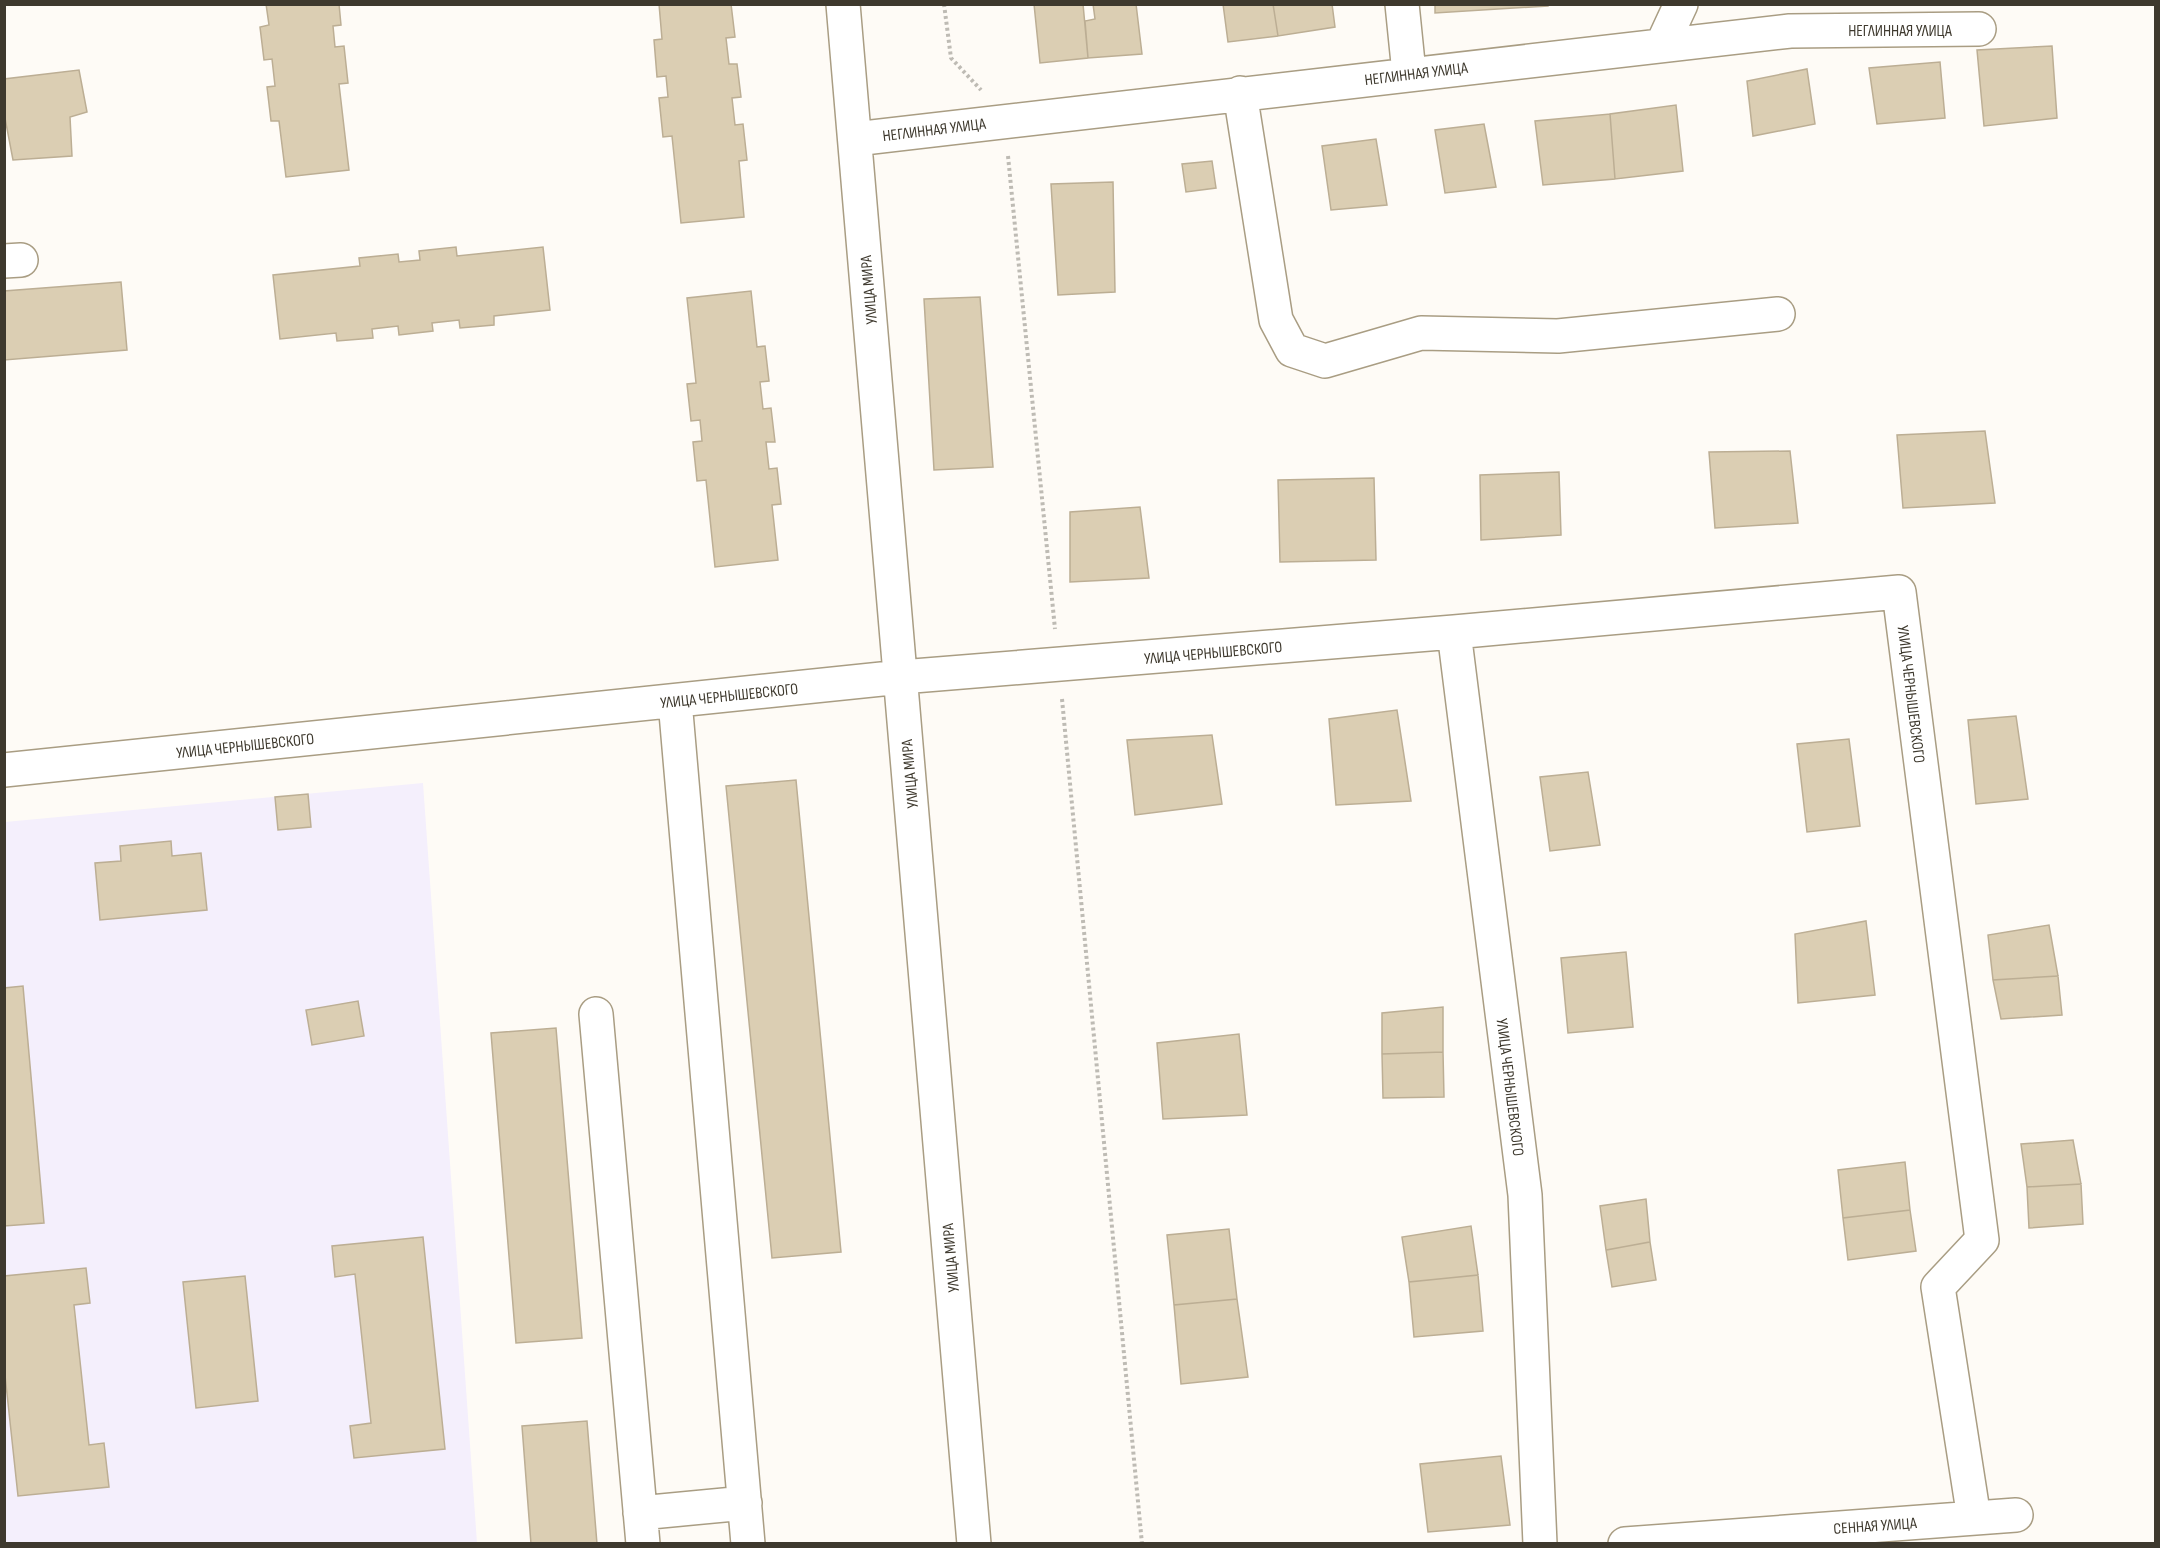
<svg xmlns="http://www.w3.org/2000/svg" width="2160" height="1548" viewBox="0 0 2160 1548" font-family="'Sofia Sans Condensed',sans-serif">
  <style>
    .industrial { fill: #f4effc }
    .building { fill: #dbceb3; stroke: #bcae94; stroke-width: 1.5 }
    .lines { fill: none; stroke-linecap: round; stroke-linejoin: round }
    .minor-casing { stroke: #a99d83; stroke-width: 36 }
    .path { stroke: #bebbb4; stroke-width: 4; stroke-dasharray: 3 3; stroke-linecap: butt }
    .minor { stroke: #fff; stroke-width: 33 }
    .labels { text-anchor: middle; stroke-width: 4.5; stroke-linejoin: round; paint-order: stroke }
    .street-label { font-size: 16px; fill: #3e392e; stroke: #fff }
  </style>
  <rect width="100%" height="100%" fill="#fefbf6"/>
  <path class="industrial" d="M423 783 477 1543 5 1544V822Z"/>
  <path class="building" d="M266 4H339L341 25 333 26 335 47 344 46 348 83 339 84 349 170 286 177 279 121H271L267 87 275 86 272 59 264 60 260 27 269 25Z
    M659 4H731L735 37 726 38 729 64H737L741 97 732 98 735 125 743 124 747 160 739 161 744 217 681 223 672 136 663 137 659 98 668 97 666 76 657 77 654 40 662 39Z
    M1034 4H1083L1088 58 1040 63Z
    M1093 4H1136L1142 54 1088 58 1085 21 1095 19Z
    M1223 4H1273L1278 36 1228 42Z
    M1273 4H1332L1335 27 1278 36Z
    M1435 4H1548V6L1435 13Z
    M2052 46 2057 118 1984 126 1977 50Z
    M1940 62 1945 118 1877 124 1869 68Z
    M1807 69 1815 124 1753 136 1747 81Z
    M79 70 87 112 70 117 72 156 13 160 4 113V79Z
    M1676 105 1683 171 1615 179 1610 114Z
    M1610 114 1615 179 1543 185 1535 121Z
    M1484 124 1496 187 1445 193 1435 130Z
    M1376 139 1387 205 1331 210 1322 146Z
    M1212 161 1216 188 1186 192 1182 164Z
    M1113 182 1115 292 1058 295 1051 184Z
    M456 247 457 256 543 247 550 310 494 316V325L460 328 459 320 432 323 433 331 399 335 398 326 372 329 373 338 337 341 336 333 280 339 273 275 360 266 359 258 398 254 399 262 420 260 419 251Z
    M121 282 127 350 4 360V291Z
    M751 291 757 347 765 346 769 381 760 382 763 409 771 408 775 442H766L769 469 777 468 781 504 772 505 778 560 715 567 706 480 697 481 693 442 702 441 700 420 691 421 687 384 696 383 687 298Z
    M980 297 993 467 934 470 924 299Z
    M1985 431 1995 503 1903 508 1897 435Z
    M1790 451 1798 523 1715 528 1709 452Z
    M1559 472 1561 535 1481 540 1480 475Z
    M1374 478 1376 560 1280 562 1278 480Z
    M1140 507 1149 578 1070 582V512Z
    M1397 710 1411 801 1336 805 1329 719Z
    M2016 716 2028 799 1976 804 1968 720Z
    M1212 735 1222 804 1135 815 1127 740Z
    M1849 739 1860 826 1807 832 1797 744Z
    M1588 772 1600 845 1550 851 1540 777Z
    M796 780 841 1252 772 1258 726 786Z
    M308 794 311 827 278 830 275 797Z
    M171 841 172 856 201 853 207 910 100 920 95 863 121 861 120 846Z
    M1866 921 1875 995 1798 1003 1795 934Z
    M2049 925 2058 976 1993 980 1988 935Z
    M1626 952 1633 1027 1568 1033 1561 958Z
    M2058 976 2062 1015 2001 1019 1993 980Z
    M23 986 44 1223 4 1226V988Z
    M358 1001 364 1036 312 1045 306 1010Z
    M1443 1007V1052L1382 1054V1013Z
    M556 1028 582 1338 516 1343 491 1033Z
    M1239 1034 1247 1115 1163 1119 1157 1043Z
    M1443 1052 1444 1097 1383 1098 1382 1054Z
    M2073 1140 2081 1184 2027 1187 2021 1144Z
    M1905 1162 1910 1210 1843 1218 1838 1170Z
    M2081 1184 2083 1224 2029 1228 2027 1187Z
    M1646 1199 1650 1242 1606 1250 1600 1206Z
    M1910 1210 1916 1251 1848 1260 1843 1218Z
    M1471 1226 1478 1275 1409 1282 1402 1237Z
    M1229 1229 1237 1299 1174 1305 1167 1235Z
    M423 1237 445 1449 354 1458 350 1426 371 1423 355 1274 335 1277 332 1246Z
    M1650 1242 1656 1280 1612 1287 1606 1250Z
    M86 1268 90 1303 74 1305 89 1445 104 1443 109 1487 18 1496 4 1366V1276Z
    M1478 1275 1483 1331 1414 1337 1409 1282Z
    M245 1276 258 1401 196 1408 183 1282Z
    M1237 1299 1248 1377 1181 1384 1174 1305Z
    M587 1421 597 1544H531L522 1426Z
    M1501 1456 1510 1525 1428 1532 1420 1464Z"/>
  <g class="lines">
    <defs>
      <path id="minor" d="M843 4 974 1544
        M1402 4 1409 73
        M1662 45 1681 4
        M1240 93 1276 320 1292 350 1325 361 1421 333 1558 336 1778 314
        M855 139 1790 31 1979 29
        M4 261 21 260
        M1454 632 1525 1195 1540 1544
        M675 701 748 1544
        M4 770 901 677 1454 632 1899 592 1982 1240 1938 1287 1974 1518
        M596 1014 643 1544
        M640 1513 745 1503
        M1625 1544 2016 1515"/>
    </defs>
    <use href="#minor" class="minor-casing"/>
    <path class="path" d="M944 4 951 58 981 90
      M1008 156 1055 629
      M1062 699 1142 1544"/>
    <use href="#minor" class="minor"/>
  </g>
  <g class="labels">
    <g class="street-label">
      <text x="1900" y="36">НЕГЛИННАЯ УЛИЦА</text>
      <text transform="translate(1416 73) rotate(-7)" y="6">НЕГЛИННАЯ УЛИЦА</text>
      <text transform="translate(934 129) rotate(-7)" y="6">НЕГЛИННАЯ УЛИЦА</text>
      <text transform="translate(868 290) rotate(-95)" y="6">УЛИЦА МИРА</text>
      <text transform="translate(1213 652) rotate(-5)" y="6">УЛИЦА ЧЕРНЫШЕВСКОГО</text>
      <text transform="translate(1912 694) rotate(83)" y="6">УЛИЦА ЧЕРНЫШЕВСКОГО</text>
      <text transform="translate(729 695) rotate(-6)" y="6">УЛИЦА ЧЕРНЫШЕВСКОГО</text>
      <text transform="translate(245 745) rotate(-6)" y="6">УЛИЦА ЧЕРНЫШЕВСКОГО</text>
      <text transform="translate(909 774) rotate(-95)" y="6">УЛИЦА МИРА</text>
      <text transform="translate(1511 1087) rotate(83)" y="6">УЛИЦА ЧЕРНЫШЕВСКОГО</text>
      <text transform="translate(950 1258) rotate(-95)" y="6">УЛИЦА МИРА</text>
      <text transform="translate(1875 1525) rotate(-4)" y="6">СЕННАЯ УЛИЦА</text>
    </g>
  </g>
  <rect width="2160" height="1548" fill="none" stroke="#3e392e" stroke-width="12"/>
</svg>
